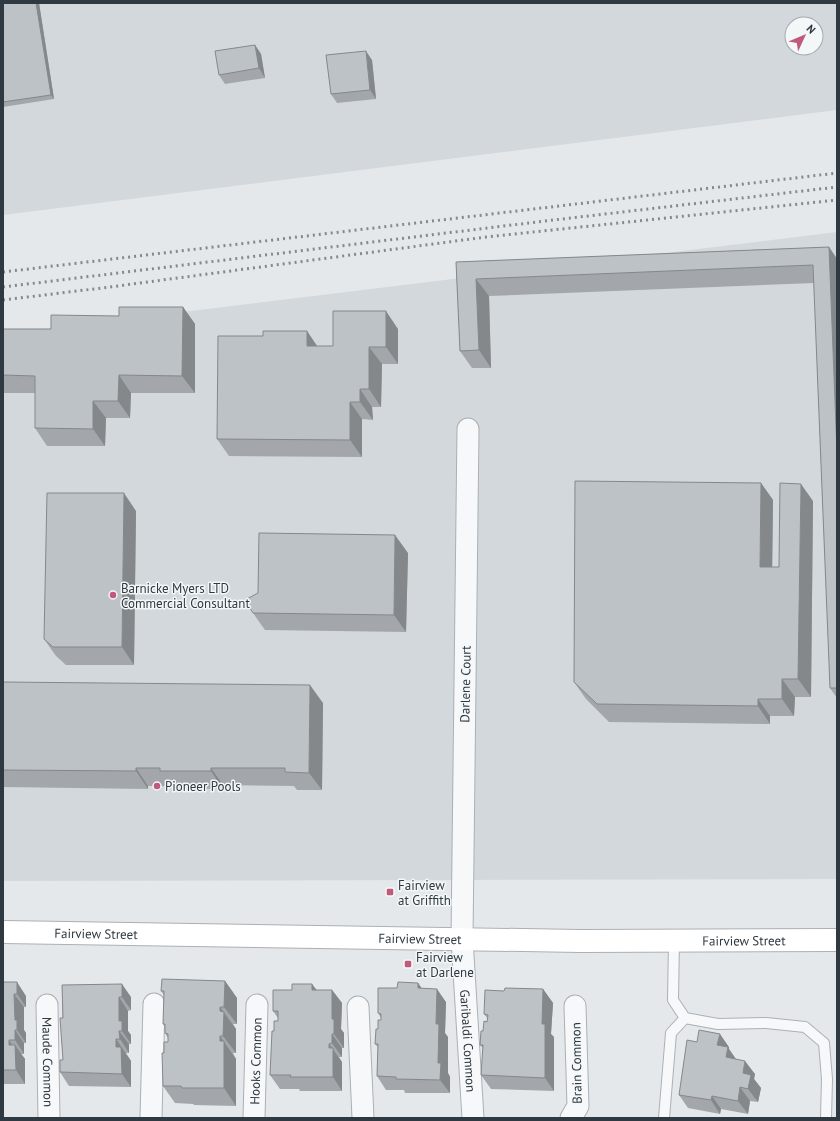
<svg xmlns="http://www.w3.org/2000/svg" width="840" height="1121" viewBox="0 0 840 1121" font-family="'PT Sans',sans-serif">
  <style>
    .built { fill: #d3d8dc; fill-rule: evenodd }
    .lines { fill: none; stroke-linecap: round; stroke-linejoin: round }
    .lane-casing { stroke: #aab0b5; stroke-width: 12 }
    .street-casing { stroke: #aab0b5; stroke-width: 23 }
    .secondary-casing { stroke: #aab0b5; stroke-width: 24 }
    .lane { stroke: #f7f8f9; stroke-width: 10 }
    .street { stroke: #f7f8f9; stroke-width: 21 }
    .secondary { stroke: #fff; stroke-width: 22 }
    .rail { stroke: #808a93; stroke-width: 3; stroke-dasharray: 2 4; stroke-linecap: butt }
    .wall { fill: #a3a7ab }
    .shaded-wall { fill: #84888b }
    .building { fill: #bdc2c7; stroke: #84888b }
    .poi-dot { fill: #c0597b; stroke: #f4f7f8; stroke-width: 1.5 }
    .labels { text-anchor: middle; stroke-width: 3; stroke-linejoin: round; paint-order: stroke }
    .poi-label { font-size: 13px; fill: #2e3942; stroke: #f4f7f8; text-anchor: start }
    .street-label { font-size: 13px; fill: #2e3942; stroke: #f4f7f8 }
  </style>
  <rect width="100%" height="100%" fill="#e5e8eb"/>
  <path class="built" d="M3 3H837V110L3 215ZM792 24H816V48H792Z
    M837 232V879L3 881V334Z"/>
  <g class="lines">
    <defs>
      <path id="lane" d="M674 940 673 1000 685 1018 718 1024 766 1023 805 1027 824 1043 827 1079 826 1118
        M664 1118 671 1033 685 1018"/>
      <g id="street">
        <path id="s1" d="M468 429 462 939 473 1118"/>
        <path id="s2" d="M47 1005 49 1118"/>
        <path d="M358 1007 363 1118"/>
        <path d="M151 1118 154 1004"/>
        <path id="s3" d="M254 1118 257 1005"/>
        <path d="M571 1118 578 1106 575 1006"/>
      </g>
      <g id="secondary">
        <path id="s4" d="M3 932 581 941 837 940"/>
      </g>
    </defs>
    <use href="#lane" class="lane-casing"/>
    <use href="#street" class="street-casing"/>
    <use href="#secondary" class="secondary-casing"/>
    <use href="#lane" class="lane"/>
    <use href="#street" class="street"/>
    <use href="#secondary" class="secondary"/>
    <path class="rail" d="M3 272 837 173
      M3 287 545 221 837 187
      M3 300 110 287 486 237 837 200"/>
  </g>
  <path class="wall" d="M3 3H39L54 99 3 107Z
    M255 45 261 54 265 78 225 84 219 75Z
    M372 60 376 99 337 103 331 94Z
    M829 247 837 259V698L830 688 814 283 489 296 491 368H472L460 351 456 262Z
    M183 307 195 324V393H131L130 418H106L105 446H47L35 428V393H3V329H51L119 316Z
    M398 329V364H382L381 407H372L373 420 362 419V457L229 456 217 439 263 336 307 331 317 346H333Z
    M761 483 773 500 772 567H779L813 501 811 697H795L794 716H770V724L609 722 586 699 574 682Z
    M136 511 134 665H66L56 656 44 639Z
    M408 553 406 632 265 630 253 613Z
    M3 682 323 703 322 790H297L294 786 223 785V789L172 788 171 786H148V789L3 787Z
    M225 981 237 998V1024H233L236 1029V1053H233L236 1059V1106L194 1105 193 1104 175 1103 163 1086 164 1053 168 1042V1038L165 1033V1027L163 1024 164 995 161 991Z
    M3 982 26 996V1007H24V1030L26 1033V1043H24V1054H21L25 1059V1084H3Z
    M418 983 422 989 446 1002 445 1033 448 1037V1073L450 1077V1093H405L404 1090H386L377 1076 378 1047 375 1044 378 1029 381 1020V1018L378 1013 397 988Z
    M312 984 316 990H332L342 1003 341 1029 344 1033V1048H342V1057H339L342 1062V1091H300L299 1089H280L270 1075 274 1031 278 1021V1018L273 1011 292 990Z
    M62 985 131 997V1010L128 1011V1031L131 1035V1044H129V1053H126L131 1061V1087L69 1086 60 1072 63 1060Z
    M543 989 553 1003 551 1034 554 1037V1091L491 1089 481 1075 483 1048 480 1045 483 1031 487 1022 488 1019 484 1014 504 991Z
    M729 1047V1049L736 1059 755 1074 754 1079 761 1088 758 1102 750 1101 748 1114 721 1109 720 1114 688 1108 679 1095Z"/>
  <path class="shaded-wall" d="M36 3H39L54 99 51 95Z
    M255 45 261 54 265 78 259 68Z
    M366 51 372 60 376 99 370 90Z
    M829 247 837 259V453Z
    M476 279 489 296 491 368 479 350Z
    M183 307 195 324V393L182 376Z
    M386 311 398 329V364L386 347Z
    M307 331 319 349 307 346Z
    M369 347 382 364 381 407 369 389Z
    M119 375 131 393 130 418 118 401Z
    M360 389 372 407 373 420 360 402Z
    M93 401 106 418 105 446 93 429Z
    M350 402 362 419V457L350 440Z
    M761 483 773 500 772 584 760 567Z
    M801 484 813 501 811 697 798 679Z
    M124 493 136 511 134 665 122 647Z
    M395 535 408 553 406 632 394 615Z
    M782 679 795 697 794 716 782 699Z
    M310 685 323 703 322 790 309 773Z
    M758 699 770 716V724L758 706Z
    M136 768 148 786V789L136 771Z
    M211 768 223 785V789L211 771Z
    M225 981 237 998V1024L224 1007Z
    M17 982 26 996V1007L17 994Z
    M418 983 427 996 418 988Z
    M122 984 131 997V1010L122 997Z
    M312 984 322 997 312 990Z
    M437 989 446 1002 445 1033 448 1037V1073L450 1077V1093L440 1080 438 1063 436 1024Z
    M543 989 553 1003 551 1034 554 1037V1091L545 1078 542 1024Z
    M332 990 342 1003 341 1029 344 1033V1048L334 1034 332 1019Z
    M14 994 24 1007V1030L26 1033V1043L17 1030 15 1020Z
    M119 997 128 1011V1031L131 1035V1044L122 1031 119 1021Z
    M220 1007 236 1029V1053L223 1036 220 1011Z
    M15 1030 24 1043V1054L15 1040Z
    M119 1031 129 1044V1053L120 1039Z
    M332 1034 342 1048V1057L332 1043Z
    M720 1034 729 1047V1049L737 1061 735 1071 717 1045Z
    M220 1036 236 1059V1106L224 1088 220 1041Z
    M116 1039 131 1061V1087L122 1074 116 1047Z
    M9 1040 15 1049V1045L25 1059V1084L16 1070 9 1045Z
    M329 1044 342 1062V1091L333 1077 329 1048Z
    M745 1061 755 1074 754 1079 761 1088 758 1102 748 1089 743 1073Z
    M740 1087 750 1101 748 1114 738 1101Z
    M712 1096 721 1109 720 1114 711 1100Z"/>
  <path class="building" d="M3 3H36L51 95 3 102Z
    M255 45 259 68 219 75 215 51Z
    M366 51 370 90 331 94 326 55Z
    M829 247 837 453V688H830L813 265 476 279 479 350 460 351 456 262Z
    M119 307H183L182 376 119 375 118 401H93V429L35 428V376L3 375V329H51V315L119 316Z
    M333 311H386V347H369V389H360V402H350V440L217 439 218 336H263V331H307V346H333Z
    M575 481 761 483 760 567H779L780 483 801 484 798 679H782V699H758V706L597 704 574 682Z
    M47 493H124L122 647H53L44 639Z
    M259 533 395 535 394 615 253 613 245 600 258 593Z
    M3 682 310 685 309 773 285 772V768H211V771H160V768H136V771L3 770Z
    M162 979 225 981 224 1007H220V1011L224 1012 223 1036H220V1041H224V1088H182L181 1086H163L162 1053H164V1042H168V1034L165 1033V1024H163L164 991H161Z
    M3 982H17V994H14L15 1020H17V1030H15V1040H9V1045H15L16 1070H3Z
    M398 982 418 983V988L437 989 436 1024H439L438 1063H441L440 1080 396 1079V1077L377 1076 378 1044H375L376 1029H378V1020H381V1014L378 1013V988H397Z
    M122 984V997H119V1021H122V1031H119L120 1039H116V1047H121L122 1074 60 1072V1060H63L60 1018H63L62 985Z
    M292 984H312V990H332V1019H334V1034H332V1043L329 1044V1048H333V1077H290L291 1075H270L272 1031H274V1021H278V1011H273V990H292Z
    M505 988 543 989 542 1024H545V1078L481 1075 483 1045H480L481 1031H483L484 1021 487 1022 488 1015 484 1014 485 990 504 991Z
    M699 1030 720 1034 717 1045 728 1047 726 1057 745 1061 743 1073 751 1075 748 1089 740 1087 738 1101 712 1096 711 1100 679 1095 687 1040 697 1042Z"/>
  <g class="poi-dot">
    <circle cx="113" cy="595" r="4"/>
    <circle cx="157" cy="786" r="4"/>
    <rect x="386" y="888" width="8" height="8" rx="2"/>
    <rect x="404" y="960" width="8" height="8" rx="2"/>
  </g>
  <g class="labels">
    <g class="poi-label">
      <text x="121" y="593">Barnicke Myers LTD<tspan x="121" dy="15">Commercial Consultant</tspan></text>
      <text x="165" y="791">Pioneer Pools</text>
      <text x="398" y="890">Fairview<tspan x="398" dy="15">at Griffith</tspan></text>
      <text x="416" y="962">Fairview<tspan x="416" dy="15">at Darlene</tspan></text>
    </g>
    <g class="street-label">
      <text transform="translate(465 684) rotate(-89)" y="5">Darlene Court</text>
      <text dy="5" stroke="none"><textPath href="#s4" startOffset="93">Fairview Street</textPath></text>
      <text dy="5" stroke="none"><textPath href="#s4" startOffset="417">Fairview Street</textPath></text>
      <text dy="5" stroke="none"><textPath href="#s4" startOffset="741">Fairview Street</textPath></text>
      <text dy="5" stroke="none"><textPath href="#s1" startOffset="612">Garibaldi Common</textPath></text>
      <text dy="5" stroke="none"><textPath href="#s2" startOffset="57">Maude Common</textPath></text>
      <text dy="5" stroke="none"><textPath href="#s3" startOffset="57">Hooks Common</textPath></text>
      <text transform="translate(576 1063) rotate(-91)" y="5">Brain Common</text>
    </g>
  </g>
  <rect width="840" height="1121" fill="none" stroke="#2e3942" stroke-width="8"/>
  <g transform="translate(804 36) rotate(46)"><circle r="19" fill="#f4f7f8" stroke="#a5abaf"/>
  <path d="M0-3L7 15L0 10L-7 15Z" fill="#c0597b"/>
  <text y="-6" font-size="11" font-weight="bold" text-anchor="middle" fill="#2e3942">N</text>
  </g>
</svg>
